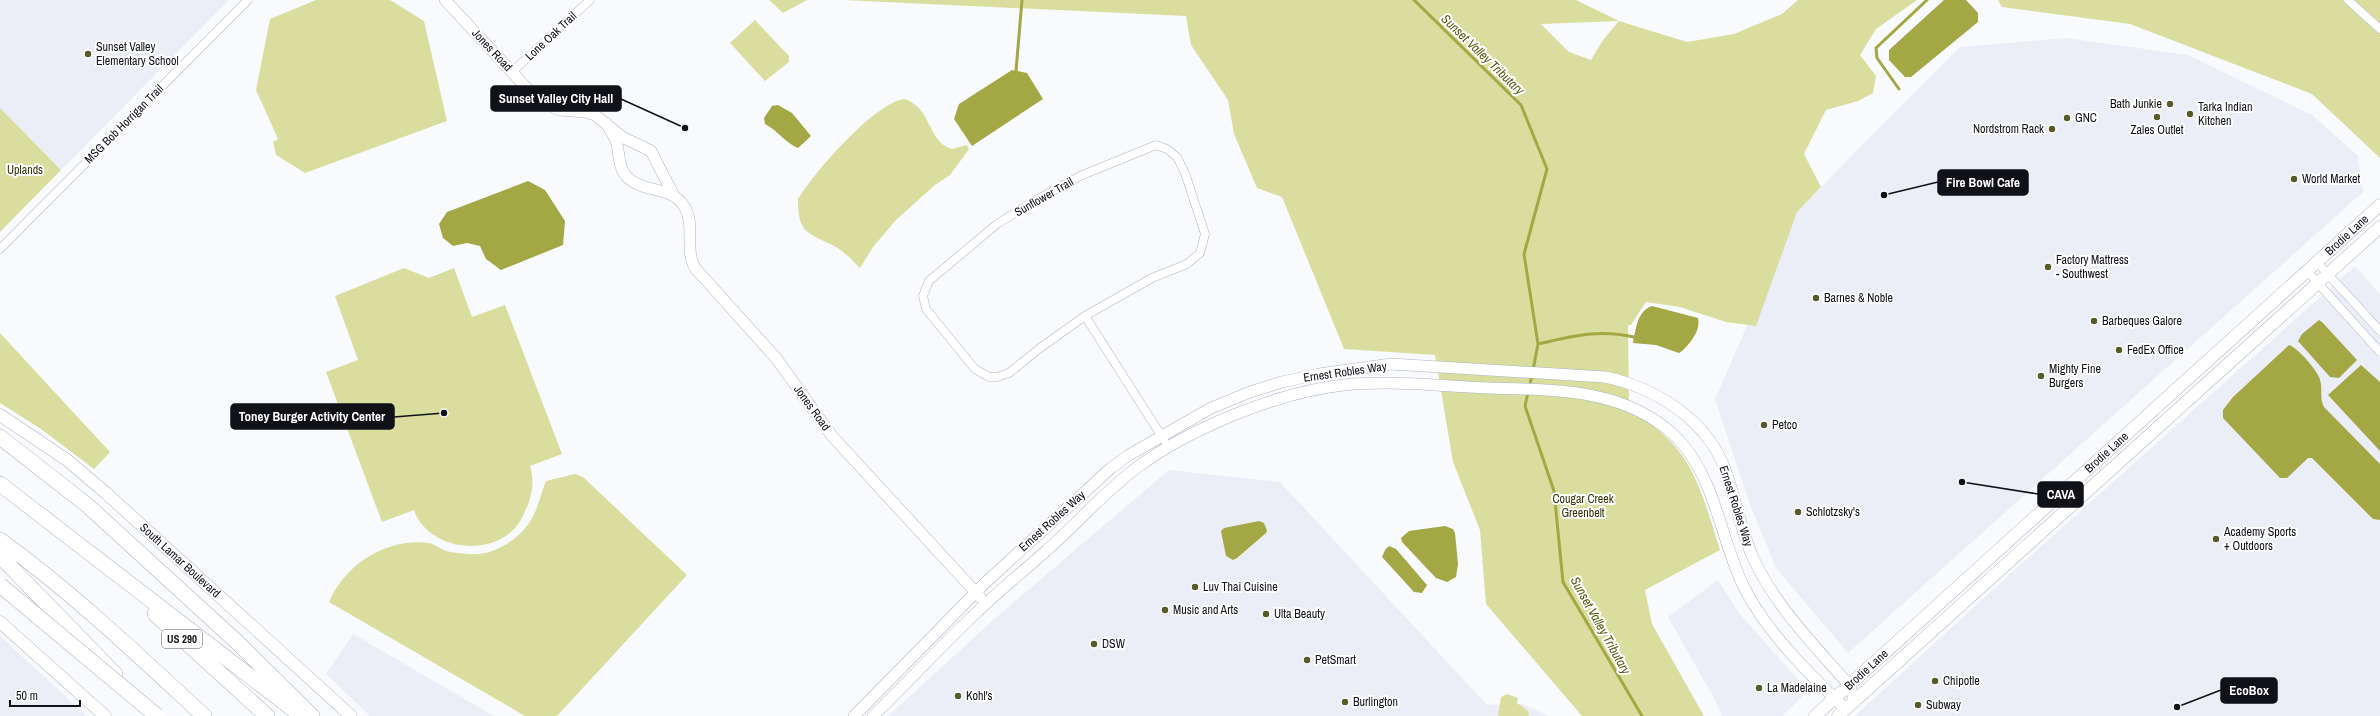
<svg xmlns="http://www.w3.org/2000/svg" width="2380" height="716" viewBox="0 0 2380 716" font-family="'Archivo Narrow',sans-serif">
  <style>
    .built { fill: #eceef7 }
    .green { fill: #d9de9f; fill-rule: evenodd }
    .water { fill: #a3a744 }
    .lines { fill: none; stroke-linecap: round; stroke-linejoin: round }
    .stream { stroke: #a3a744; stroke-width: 3 }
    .minor-casing { stroke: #aeb2c4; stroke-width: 9 }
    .tertiary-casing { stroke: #aeb2c4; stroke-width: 12 }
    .secondary-casing { stroke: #aeb2c4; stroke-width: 13 }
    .motorway-casing { stroke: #aeb2c4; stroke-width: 16 }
    .minor { stroke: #fff; stroke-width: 8 }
    .tertiary { stroke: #fff; stroke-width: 11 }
    .secondary { stroke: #fff; stroke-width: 12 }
    .motorway { stroke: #fff; stroke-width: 15 }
    .motorway-bridge-casing { stroke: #aeb2c4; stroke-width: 16; stroke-linecap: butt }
    .motorway-bridge { stroke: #fff; stroke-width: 15 }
    .poi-dot { fill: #585b28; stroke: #fff; stroke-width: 1.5 }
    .labels { text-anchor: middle; stroke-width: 4; stroke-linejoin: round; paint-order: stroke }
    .shield { fill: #fff; stroke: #58595d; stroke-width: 1 }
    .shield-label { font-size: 11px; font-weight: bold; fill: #111218 }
    .street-label { font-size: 12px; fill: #111218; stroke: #fff }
    .poi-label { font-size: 12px; fill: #111218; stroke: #fff; text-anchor: start }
    .park-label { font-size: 12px; fill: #33350a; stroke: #fff }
    .water-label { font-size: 13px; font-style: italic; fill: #595b13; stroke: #fff }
    .leader { fill: none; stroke: #111218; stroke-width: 1.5 }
    .callout-dot { fill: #111218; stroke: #fff; stroke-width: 1.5 }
    .callout { fill: #111218; stroke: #111218; stroke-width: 1.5 }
    .callout-label { font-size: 13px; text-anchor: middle; font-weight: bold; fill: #fff }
  </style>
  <rect width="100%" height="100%" fill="#f9fafd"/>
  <path class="built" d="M0 0H229L61 170 0 108Z
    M2066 38 2188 55 2312 115 2358 156 2363 192 1848 653 1776 568 1749 502 1715 399 1797 212 1872 135 1960 47Z
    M2355 266 2380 294V716H1855L2009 575Z
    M1169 470 1280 482 1487 705 1523 704 1549 716H888L1001 613Z
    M1718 580 1739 613 1808 691 1782 716H1722L1715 700 1668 617Z
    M353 634 494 716H370L326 674Z
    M0 636 87 716H0Z"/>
  <path class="green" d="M316 0H390L424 21 447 121 305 173 276 155 273 142 278 139 256 90 270 19Z
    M769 0H807L783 13Z
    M843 0H1576L1619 21 1687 42 1734 34 1782 14 1798 0H1917L1876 29 1860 55 1876 76 1873 93 1858 101 1826 110 1804 154 1821 187 1797 212 1756 326 1726 322 1680 307 1646 302 1631 325H1628L1629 411C1692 444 1700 487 1720 550L1645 590 1652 624 1704 716H1582L1486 604 1480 530 1453 462 1435 355 1344 349 1282 197 1257 188 1234 134 1228 100 1191 45 1186 16ZM1619 21 1603 40 1591 60 1569 52 1541 24Z
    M1998 0H2380V158L2312 94 2130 24 2002 7Z
    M755 20 789 56V62L765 81 730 43Z
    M904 99C932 107 927 142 952 149L967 145 969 149 950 175 935 185 896 220 873 247 860 268C852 260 844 251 834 246 807 232 798 234 798 199 814 173 874 103 904 99Z
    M0 108 61 170 0 232Z
    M404 268 429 278 454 268 472 317 505 305 562 454 530 466C534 479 533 489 529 502 525 512 520 524 512 531 484 558 426 547 414 510L382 522 326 372 358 360 335 296Z
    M0 333 110 452 94 469 41 429 0 403Z
    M575 474 583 477 687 575 557 716H525L329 602C346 563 387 538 429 543 435 544 440 549 446 551 454 553 462 553 470 554 492 557 520 539 531 520 538 509 541 493 546 481Z
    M1507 694 1518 698 1517 703 1528 711 1529 716H1498L1501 697Z"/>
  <path class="water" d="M1944 0H1966L1978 13V22L1911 77H1905L1889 60V50Z
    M1012 70 1027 73 1043 99 972 146 954 119 959 104Z
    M778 105 792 113 811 136 798 148C788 145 777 130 765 124L764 118 772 106Z
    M528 181 545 190 565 221 563 245 501 270 486 259 480 246 467 243 453 246 443 238 439 224 447 212Z
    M1652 306 1698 318C1701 331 1690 343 1682 351L1679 353 1656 345 1633 343C1636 329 1637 311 1652 306Z
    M2319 320 2322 322 2357 360 2339 378 2330 377 2298 341 2302 334Z
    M2289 345C2297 347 2319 372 2320 380 2323 389 2319 398 2324 407L2380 464V520L2373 519 2312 458H2308L2287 478H2280L2223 418V410L2233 397Z
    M2361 365 2380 382V451L2328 395Z
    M1259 521 1264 523 1267 531 1266 533 1237 558 1233 560 1226 556 1221 531 1224 528Z
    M1445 526 1453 529 1455 533 1458 564 1456 577 1447 582 1436 578 1402 542 1401 538 1409 531Z
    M1389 546 1396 549 1427 585 1422 593 1414 592 1382 557 1385 550Z"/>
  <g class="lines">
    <path class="stream" d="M1414 0 1521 105 1547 169 1524 254 1538 344 1533 370
      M1016 71 1022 0
      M1899 89 1877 58 1876 48 1927 0
      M1538 344C1574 336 1597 329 1634 337
      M1532 375 1525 406 1554 491 1563 582 1642 716"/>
    <defs>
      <path id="minor" d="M2348 0 2380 29
        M512 72 590 0
        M1156 145 1167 149 1177 157 1185 173 1205 234 1200 253 1187 264 1152 278 1085 316 1040 348 1009 373 997 377H989L975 369 926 309 923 296 929 281 997 224 1036 200 1080 176Z
        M0 249 248 0
        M2316 261 2380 331
        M2306 270 2380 352
        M1085 316 1164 440"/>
      <path id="tertiary" d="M445 0 536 98 559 110 586 112 595 115 622 137 651 151 674 196
        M606 123C609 129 614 135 616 141 620 154 618 169 628 178 645 193 671 186 684 206 696 225 684 249 695 268L776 358 832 436 980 597
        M854 716 985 583 1111 468 1129 455 1211 408 1250 392 1282 382 1319 374 1391 364 1605 377C1653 387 1703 417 1723 464 1736 496 1740 531 1755 562 1778 609 1815 646 1849 685L1855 700
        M873 716C908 682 941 646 976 613 998 591 1024 571 1047 550 1077 524 1103 493 1135 469 1188 429 1278 392 1344 385 1392 380 1442 386 1489 388 1554 390 1624 388 1674 435 1715 474 1719 534 1742 583 1764 630 1809 674 1846 709"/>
      <g id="secondary">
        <path id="s1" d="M0 415 67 460 106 493 351 716"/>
        <path d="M0 622 105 716"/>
        <path id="s2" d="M1815 716 2380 205"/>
        <path d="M1838 716 2380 227"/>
      </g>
      <path id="motorway" d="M0 437 87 505 237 642 312 716
        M0 484 299 714
        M0 540C73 593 138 655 204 716
        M0 556 115 674
        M155 614 267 716"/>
    </defs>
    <use href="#minor" class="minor-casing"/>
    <use href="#tertiary" class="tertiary-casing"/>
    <use href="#secondary" class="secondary-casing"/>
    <use href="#motorway" class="motorway-casing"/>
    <use href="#minor" class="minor"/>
    <use href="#tertiary" class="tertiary"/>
    <use href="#secondary" class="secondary"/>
    <use href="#motorway" class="motorway"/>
    <defs>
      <path id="motorway-bridge" d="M0 585 157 716"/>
    </defs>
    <use href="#motorway-bridge" class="motorway-bridge-casing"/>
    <use href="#motorway-bridge" class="motorway-bridge"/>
  </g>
  <g class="poi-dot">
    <circle cx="88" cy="54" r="4"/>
    <circle cx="2170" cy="104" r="4"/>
    <circle cx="2190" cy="114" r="4"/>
    <circle cx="2157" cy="117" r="4"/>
    <circle cx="2067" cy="118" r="4"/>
    <circle cx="2052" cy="129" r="4"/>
    <circle cx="2294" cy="179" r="4"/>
    <circle cx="2048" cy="267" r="4"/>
    <circle cx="1816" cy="298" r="4"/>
    <circle cx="2094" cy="321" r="4"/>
    <circle cx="2119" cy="350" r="4"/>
    <circle cx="2041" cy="376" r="4"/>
    <circle cx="1764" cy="425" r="4"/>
    <circle cx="1798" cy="512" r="4"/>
    <circle cx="2216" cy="539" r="4"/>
    <circle cx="1195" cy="587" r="4"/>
    <circle cx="1165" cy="610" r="4"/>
    <circle cx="1266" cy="614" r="4"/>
    <circle cx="1094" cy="644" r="4"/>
    <circle cx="1307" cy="660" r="4"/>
    <circle cx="1935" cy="681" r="4"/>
    <circle cx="1759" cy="688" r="4"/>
    <circle cx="958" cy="696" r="4"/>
    <circle cx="1345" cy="702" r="4"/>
    <circle cx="1918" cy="705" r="4"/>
  </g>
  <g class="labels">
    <rect class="shield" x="162" y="630" width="40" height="18" rx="3"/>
    <g class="shield-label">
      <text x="182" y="643">US 290</text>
    </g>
    <g class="street-label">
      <text transform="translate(551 36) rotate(-43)" y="4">Lone Oak Trail</text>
      <text transform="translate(492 50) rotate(47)" y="4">Jones Road</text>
      <text transform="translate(124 124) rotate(-45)" y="4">MSG Bob Horrigan Trail</text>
      <text transform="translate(1044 197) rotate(-30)" y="4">Sunflower Trail</text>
      <text dy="4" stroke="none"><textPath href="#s2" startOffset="717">Brodie Lane</textPath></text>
      <text transform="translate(1345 372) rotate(-8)" y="4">Ernest Robles Way</text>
      <text transform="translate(812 408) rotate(54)" y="4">Jones Road</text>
      <text dy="4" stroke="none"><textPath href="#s2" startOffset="393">Brodie Lane</textPath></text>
      <text transform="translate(1736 506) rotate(72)" y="4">Ernest Robles Way</text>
      <text transform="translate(1052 521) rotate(-42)" y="4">Ernest Robles Way</text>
      <text dy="4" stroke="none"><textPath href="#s1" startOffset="232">South Lamar Boulevard</textPath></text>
      <text dy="4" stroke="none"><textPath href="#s2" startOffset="69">Brodie Lane</textPath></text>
    </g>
    <g class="poi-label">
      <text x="96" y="51">Sunset Valley<tspan x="96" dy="14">Elementary School</tspan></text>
      <text x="2162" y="108" text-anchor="end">Bath Junkie</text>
      <text x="2198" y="111">Tarka Indian<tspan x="2198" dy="14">Kitchen</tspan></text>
      <text x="2075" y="122">GNC</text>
      <text x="2044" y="133" text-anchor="end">Nordstrom Rack</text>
      <text x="2157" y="134" text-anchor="middle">Zales Outlet</text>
      <text x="2302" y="183">World Market</text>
      <text x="2056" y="264">Factory Mattress<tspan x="2056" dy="14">- Southwest</tspan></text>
      <text x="1824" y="302">Barnes &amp; Noble</text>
      <text x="2102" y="325">Barbeques Galore</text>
      <text x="2127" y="354">FedEx Office</text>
      <text x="2049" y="373">Mighty Fine<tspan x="2049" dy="14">Burgers</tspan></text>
      <text x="1772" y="429">Petco</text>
      <text x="1806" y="516">Schlotzsky's</text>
      <text x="2224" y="536">Academy Sports<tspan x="2224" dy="14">+ Outdoors</tspan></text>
      <text x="1203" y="591">Luv Thai Cuisine</text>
      <text x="1173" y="614">Music and Arts</text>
      <text x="1274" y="618">Ulta Beauty</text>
      <text x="1102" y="648">DSW</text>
      <text x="1315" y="664">PetSmart</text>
      <text x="1943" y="685">Chipotle</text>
      <text x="1767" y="692">La Madelaine</text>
      <text x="966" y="700">Kohl's</text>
      <text x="1353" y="706">Burlington</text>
      <text x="1926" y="709">Subway</text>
    </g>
    <g class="park-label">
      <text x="25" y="174">Uplands</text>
      <text x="1583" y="503">Cougar Creek<tspan x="1583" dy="14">Greenbelt</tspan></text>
    </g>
    <g class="water-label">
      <text transform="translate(1483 54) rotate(44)" y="5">Sunset Valley Tributary</text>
      <text transform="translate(1601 625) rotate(61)" y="5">Sunset Valley Tributary</text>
    </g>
  </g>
  <path class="leader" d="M685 128L621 99M1884 195L1938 182M444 413L394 417M1962 482L2038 494M2177 707L2221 690"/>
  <g class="callout-dot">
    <circle cx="685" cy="128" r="4"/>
    <circle cx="1884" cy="195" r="4"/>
    <circle cx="444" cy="413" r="4"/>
    <circle cx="1962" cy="482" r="4"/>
    <circle cx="2177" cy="707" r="4"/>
  </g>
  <g class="callout">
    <rect x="491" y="86" width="130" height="25" rx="4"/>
    <rect x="1938" y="170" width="90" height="25" rx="4"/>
    <rect x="231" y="404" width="163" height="25" rx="4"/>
    <rect x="2038" y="482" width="45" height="25" rx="4"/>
    <rect x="2221" y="678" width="56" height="25" rx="4"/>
  </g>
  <g class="callout-label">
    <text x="556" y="103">Sunset Valley City Hall</text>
    <text x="1983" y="187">Fire Bowl Cafe</text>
    <text x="312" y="421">Toney Burger Activity Center</text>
    <text x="2061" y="499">CAVA</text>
    <text x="2249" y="695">EcoBox</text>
  </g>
  <path d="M10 700v6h70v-6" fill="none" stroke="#111218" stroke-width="2"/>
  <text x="16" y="700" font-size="12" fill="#111218" stroke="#ffffff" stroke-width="3" paint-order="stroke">50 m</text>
</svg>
